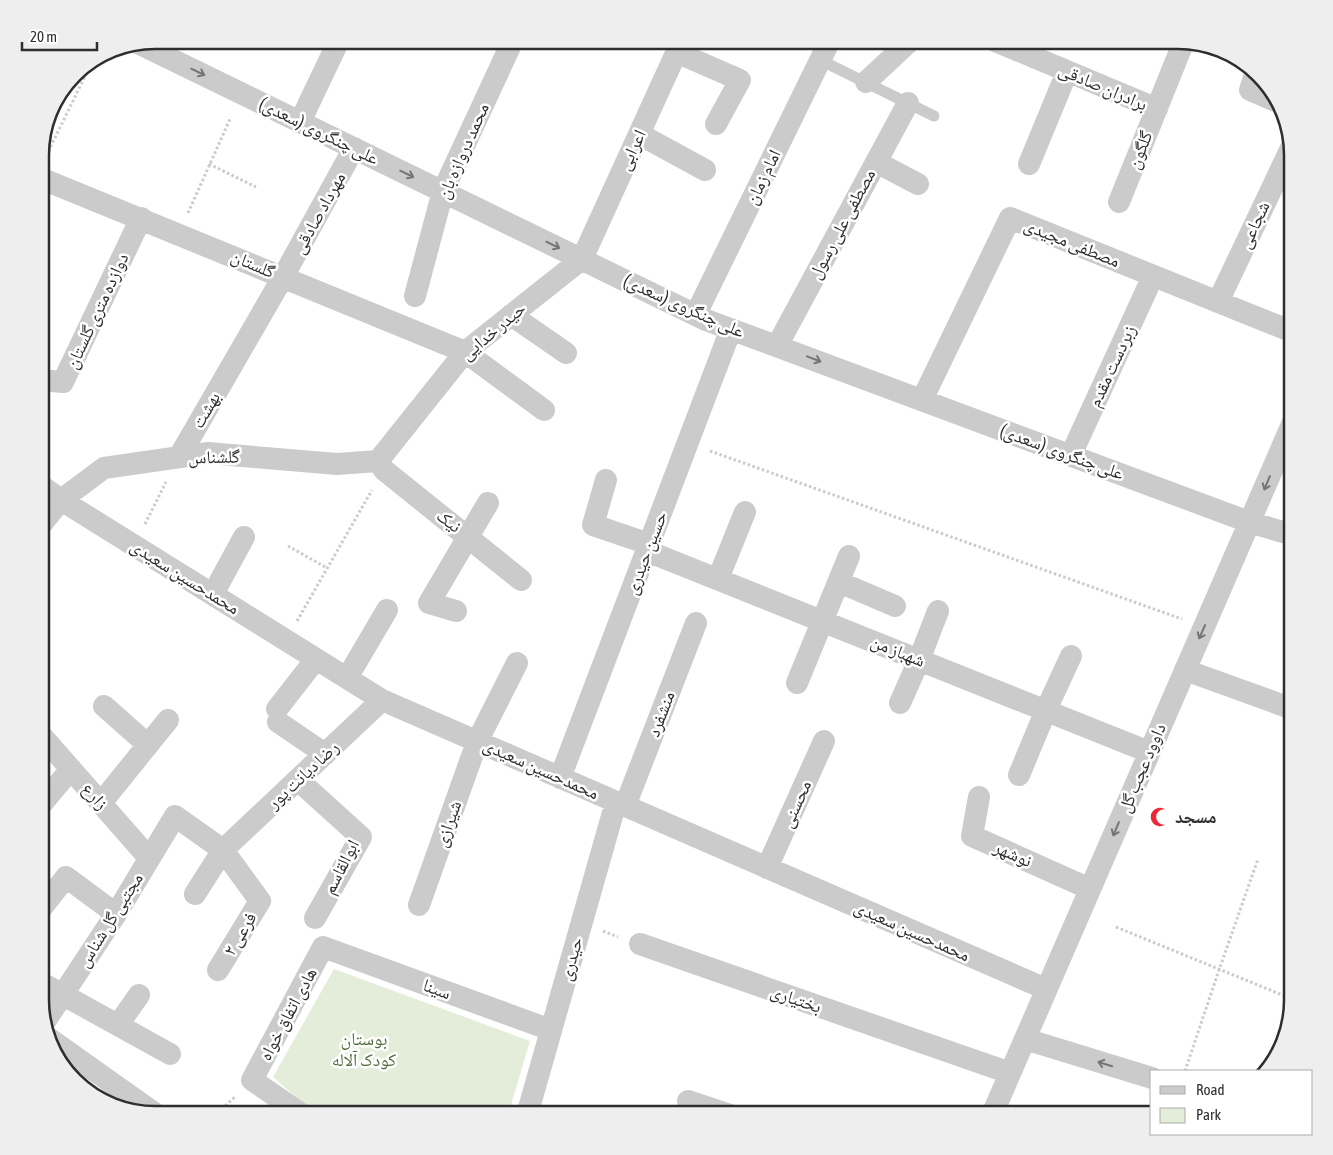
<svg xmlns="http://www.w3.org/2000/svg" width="1333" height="1155" viewBox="0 0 1333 1155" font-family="'Asap Condensed','Noto Naskh Arabic',sans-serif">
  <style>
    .green { fill: #e4ecda }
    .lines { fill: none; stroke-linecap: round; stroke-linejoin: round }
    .path { stroke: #cbcbcb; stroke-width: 3; stroke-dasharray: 2.5 2.5; stroke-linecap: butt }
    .service { stroke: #cbcbcb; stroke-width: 11 }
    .minor { stroke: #cbcbcb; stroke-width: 22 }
    .oneway { stroke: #757575 }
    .labels { text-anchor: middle; stroke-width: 5; stroke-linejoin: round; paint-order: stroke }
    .street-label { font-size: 18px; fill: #2e2e2e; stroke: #fff }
    .poi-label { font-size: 18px; font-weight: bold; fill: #2e2e2e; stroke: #fff; text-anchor: start }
    .park-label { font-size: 18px; fill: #516c39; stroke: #fff }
    .rim { fill: none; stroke: #2e2e2e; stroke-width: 2.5 }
  </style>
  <rect width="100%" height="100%" fill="#fff"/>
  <path class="green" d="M334 969 530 1041 508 1115H333L305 1105 273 1077Z"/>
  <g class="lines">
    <path class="path" d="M46 156 93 60
      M209 164 256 187
      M188 213 230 119
      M710 451 1182 619
      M145 524 166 482
      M288 546 327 568
      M297 621 372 490
      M1116 927 1292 999
      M603 931 618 937
      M1185 1071 1219 970 1258 859
      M221 1115 226 1105 236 1096"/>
    <path class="service" d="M820 60 934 116"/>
    <path class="minor" d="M993 40 1157 109
      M138 43 706 320 1249 522 1293 535
      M676 52 740 80 716 124
      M1256 71 1250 90 1278 102
      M866 82 911 40
      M300 122 339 40
      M639 134 705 170
      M876 162 918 184
      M1029 164 1067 72
      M40 178 465 352 544 410
      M1119 202 1184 41
      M415 296 443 191 513 40
      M1218 302 1291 148
      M696 314 830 40
      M511 315 566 353
      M777 346 908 103
      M40 380 63 382 141 218
      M922 400 1010 218 1293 332
      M1071 455 1153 276
      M179 457 283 277 354 148
      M378 461 465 352 582 259 682 40
      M378 461 384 470 521 580
      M606 480 593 525 649 544
      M40 485 61 500 382 700 1046 989
      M40 526 61 500 104 468 208 453 337 464 378 461
      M647 551 1149 752
      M718 579 745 512
      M839 582 895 606
      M213 594 244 537
      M456 611 429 603 488 503
      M1185 670 1293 709
      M347 678 387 610
      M797 683 849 556
      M900 703 919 660 938 611
      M104 706 148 745
      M277 709 316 659
      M278 722 325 754
      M40 734 149 858
      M1019 775 1046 710 1071 656
      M560 778 731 329
      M298 780 361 837 315 918
      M979 797 972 836 1090 889
      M101 803 168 720
      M40 806 71 769
      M625 806 696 623
      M767 868 824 741
      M195 894 223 850 382 700
      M419 905 477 742 517 663
      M40 910 66 877 116 914
      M640 944 1010 1073
      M40 982 170 1054
      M44 1023 116 914 175 816 223 850 260 901 218 970
      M118 1025 139 995
      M47 1037 157 1115
      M1025 1039 1152 1078
      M688 1101 730 1115
      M303 1115 252 1080 323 947 551 1030
      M527 1115 616 802
      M992 1115 1293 422"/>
  </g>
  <defs><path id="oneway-shaft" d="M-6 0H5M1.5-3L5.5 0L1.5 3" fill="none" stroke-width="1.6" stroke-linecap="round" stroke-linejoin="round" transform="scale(1.25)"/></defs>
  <g class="oneway">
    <use href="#oneway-shaft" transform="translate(198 72) rotate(26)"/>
    <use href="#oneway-shaft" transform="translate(407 174) rotate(26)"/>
    <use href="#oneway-shaft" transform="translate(553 245) rotate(26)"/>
    <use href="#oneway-shaft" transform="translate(814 359) rotate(21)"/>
    <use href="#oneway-shaft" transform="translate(1267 483) rotate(113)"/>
    <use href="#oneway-shaft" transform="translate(1202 632) rotate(114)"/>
    <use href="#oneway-shaft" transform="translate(1116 829) rotate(113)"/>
    <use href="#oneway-shaft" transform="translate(1105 1064) rotate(-163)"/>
  </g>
  <defs>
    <symbol id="mosque-bare" viewBox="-9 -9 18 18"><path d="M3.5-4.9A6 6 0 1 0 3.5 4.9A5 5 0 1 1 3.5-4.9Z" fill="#ef2637" stroke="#fff" stroke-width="2.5" paint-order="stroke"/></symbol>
  </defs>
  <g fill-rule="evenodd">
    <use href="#mosque-bare" x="1146" y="803" width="28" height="28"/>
  </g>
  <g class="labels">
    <g class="street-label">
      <text transform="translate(1103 87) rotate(23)" y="6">برادران صادقی</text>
      <text transform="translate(319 131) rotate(26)" y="6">علی چنگروی (سعدی)</text>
      <text transform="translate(632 150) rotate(-65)" y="6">اعرابی</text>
      <text transform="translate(1140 150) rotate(-68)" y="6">گلگون</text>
      <text transform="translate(463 151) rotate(-66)" y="6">محمد دروازه بان</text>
      <text transform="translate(763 177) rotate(-64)" y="6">امام زمان</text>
      <text transform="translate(319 213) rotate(-61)" y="6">مهرداد صادقی</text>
      <text transform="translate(842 224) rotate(-62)" y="6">مصطفی علی رسول</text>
      <text transform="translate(1254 225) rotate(-65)" y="6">شجاعی</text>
      <text transform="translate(1072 243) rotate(22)" y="6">مصطفی مجیدی</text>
      <text transform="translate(253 264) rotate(23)" y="6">گلستان</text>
      <text transform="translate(684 306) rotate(24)" y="6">علی چنگروی (سعدی)</text>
      <text transform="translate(97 311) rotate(-65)" y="6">دوازده متری گلستان</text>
      <text transform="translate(493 331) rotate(-40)" y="6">حیدر خدایی</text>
      <text transform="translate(1112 366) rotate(-65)" y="6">زبردست مقدم</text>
      <text transform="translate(206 410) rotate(-60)" y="6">بهشت</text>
      <text transform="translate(1062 452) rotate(20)" y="6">علی چنگروی (سعدی)</text>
      <text transform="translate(214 457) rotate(-1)" y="6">گلشناس</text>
      <text transform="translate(449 521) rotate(38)" y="6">نیک</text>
      <text transform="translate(646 553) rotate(-69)" y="6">حسین حیدری</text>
      <text transform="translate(185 577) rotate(32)" y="6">محمدحسین سعیدی</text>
      <text transform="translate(898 651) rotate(22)" y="6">شهباز من</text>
      <text transform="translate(661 714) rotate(-69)" y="6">منشفرد</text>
      <text transform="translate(1142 768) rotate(-67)" y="6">داوود عجب گل</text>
      <text transform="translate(541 769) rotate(24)" y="6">محمدحسین سعیدی</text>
      <text transform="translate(303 775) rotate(-43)" y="6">رضا دیانت پور</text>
      <text transform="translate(95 796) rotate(49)" y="6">زارع</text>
      <text transform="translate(796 804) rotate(-66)" y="6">محسنی</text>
      <text transform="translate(448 824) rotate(-71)" y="6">شیرازی</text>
      <text transform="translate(1013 854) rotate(24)" y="6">نوشهر</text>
      <text transform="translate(341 867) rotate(-63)" y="6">ابوالقاسم</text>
      <text transform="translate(110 920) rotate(-58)" y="6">مجتبی گل شناس</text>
      <text transform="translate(912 931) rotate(24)" y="6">محمدحسین سعیدی</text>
      <text transform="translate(240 934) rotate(-59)" y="6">فرعی ۲</text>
      <text transform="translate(571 959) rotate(-74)" y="6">حیدری</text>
      <text transform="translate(437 989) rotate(20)" y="6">سینا</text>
      <text transform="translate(796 999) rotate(19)" y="6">بختیاری</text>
      <text transform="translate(288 1014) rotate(-62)" y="6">هادی اتفاق خواه</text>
    </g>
    <g class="poi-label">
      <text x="1175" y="823">مسجد</text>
    </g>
    <g class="park-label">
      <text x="364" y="1045">بوستان<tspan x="364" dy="21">کودک آلاله</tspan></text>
    </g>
  </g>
  <path d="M0 0H1333V1155H0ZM155 49H1178A106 106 0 0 1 1284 155V1000A106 106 0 0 1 1178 1106H155A106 106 0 0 1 49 1000V155A106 106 0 0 1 155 49Z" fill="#eee" fill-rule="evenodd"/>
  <path class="rim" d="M155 49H1178A106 106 0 0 1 1284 155V1000A106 106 0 0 1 1178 1106H155A106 106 0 0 1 49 1000V155A106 106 0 0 1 155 49Z"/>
  <rect x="1150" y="1070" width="162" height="65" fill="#ffffff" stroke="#ababab"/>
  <rect x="1160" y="1086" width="25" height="8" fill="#cbcbcb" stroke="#ababab"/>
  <text x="1196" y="1095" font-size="15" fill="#2e2e2e">Road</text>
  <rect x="1160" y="1108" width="25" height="15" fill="#e4ecda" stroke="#ababab"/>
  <text x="1196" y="1120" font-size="15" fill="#2e2e2e">Park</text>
  <path d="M22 42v8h75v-8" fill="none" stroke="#2e2e2e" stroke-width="2.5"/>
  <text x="30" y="42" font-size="15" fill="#2e2e2e" stroke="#ffffff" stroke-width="4" paint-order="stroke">20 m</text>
</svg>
